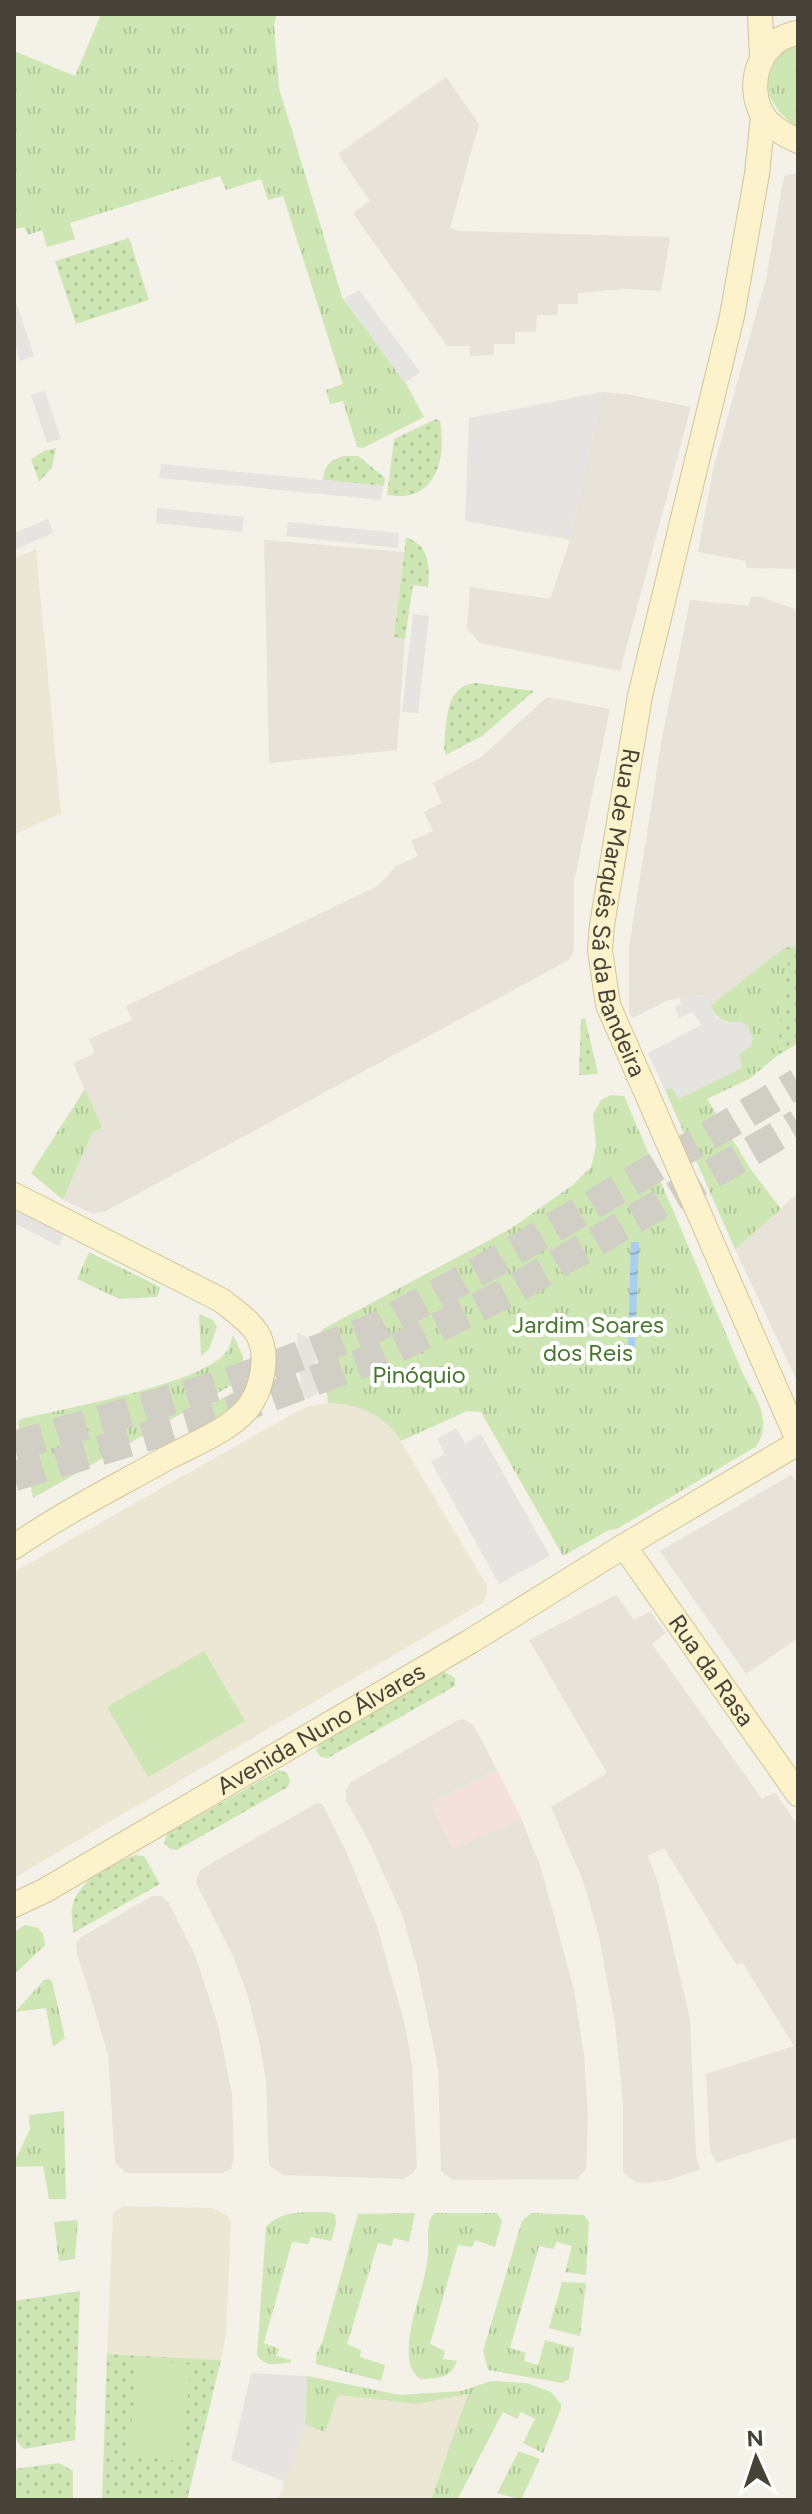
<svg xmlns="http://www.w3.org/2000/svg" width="812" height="2514" viewBox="0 0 812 2514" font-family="Figtree,sans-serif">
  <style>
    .residential { fill: #e8e3d8 }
    .education { fill: #ece6d4 }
    .medical { fill: #f4e1dd }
    .grass { fill: url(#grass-tufts) }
    .garden { fill: url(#garden-dots) }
    .pitch { fill: #cee6b4 }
    .parking { fill: #e6e4e1 }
    .water { fill: url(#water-waves) }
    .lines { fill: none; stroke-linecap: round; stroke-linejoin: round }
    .highway-tunnel { stroke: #d1cec6; stroke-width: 30; stroke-dasharray: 30 15; stroke-linecap: butt }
    .secondary-casing { stroke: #d2c59a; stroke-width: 26 }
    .secondary { stroke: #fcf2cb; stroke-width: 24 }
    .labels { text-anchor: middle; stroke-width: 8; stroke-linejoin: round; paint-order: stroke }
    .street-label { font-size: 24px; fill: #474238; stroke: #fff }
    .park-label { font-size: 24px; fill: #47772d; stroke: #fff }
  </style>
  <defs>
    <pattern id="grass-tufts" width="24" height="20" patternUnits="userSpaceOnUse" patternTransform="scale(2)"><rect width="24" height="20" fill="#cee6b4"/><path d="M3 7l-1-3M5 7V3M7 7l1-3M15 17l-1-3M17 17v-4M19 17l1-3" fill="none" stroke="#b2c69c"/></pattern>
    <pattern id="garden-dots" width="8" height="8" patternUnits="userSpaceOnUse" patternTransform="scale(2)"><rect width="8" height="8" fill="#cee6b4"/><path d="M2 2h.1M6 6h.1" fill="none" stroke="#b2c69c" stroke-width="1.8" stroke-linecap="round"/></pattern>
    <pattern id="water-waves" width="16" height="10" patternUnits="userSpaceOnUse" patternTransform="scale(2)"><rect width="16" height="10" fill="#a9cfee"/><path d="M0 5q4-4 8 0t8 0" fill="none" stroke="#8baac2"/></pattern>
  </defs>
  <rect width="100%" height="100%" fill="#f4f1e9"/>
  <path class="residential" d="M446 77 479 124 450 228 461 231 670 237 661 291 623 289 578 293V304H558V315H537L536 332H515V344H494V355L470 356V346H447L353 213 370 201 338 154Z
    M798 173V569L746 568V561L698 552 713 469 766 279 784 176Z
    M602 392 626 394 691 407 620 671 480 643 467 628 470 587 550 599 570 540Z
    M264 540 404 552 394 637 405 639 397 750 269 763Z
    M751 597H761L798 610V1043L777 1056 784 987V949L710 1006 706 995 669 1000 633 1018 629 1014V947L662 738 690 600 748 606Z
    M547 697 610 709 574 882V950L569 960 106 1211 93 1214 63 1200 92 1133 102 1127 73 1063 95 1053 89 1039 132 1020 126 1006 378 886 396 866 418 856 411 841 433 831 424 812 442 803 433 783 481 757Z
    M798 1193V1383L735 1249Z
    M791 1475 798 1484V1638L746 1674 660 1551Z
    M616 1595 634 1620 650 1611 666 1633 652 1644 762 1799 775 1792 798 1826V2137L716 2163 710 2150 706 2074 794 2046 742 1962 737 1965 723 1944 664 1848 648 1856 658 1883 690 2019 696 2155 700 2169 669 2180 647 2183 635 2182 623 2172V2104L615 2023 598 1932 582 1878 551 1807 607 1773 529 1640Z
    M464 1719 474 1726 497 1770 431 1803 453 1849 521 1818 541 1868 574 1990 584 2055 588 2118 586 2169 577 2179 453 2180 441 2171 438 2068 417 1966 402 1914 370 1844 346 1800V1790L351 1782 458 1720Z
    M317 1803 323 1805 345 1849 377 1926 405 2025 412 2064 417 2166 413 2173 403 2179 283 2175 269 2165 266 2082 260 2045 247 1993 233 1956 196 1883 200 1870Z
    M152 1896H161L169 1903 196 1957 218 2025 232 2095 234 2157 231 2169 222 2173H126L115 2162 108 2054 77 1953 76 1943 80 1938Z"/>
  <path class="education" d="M36 549 61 813 14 835V559Z
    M328 1403 355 1406 367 1411 386 1423 397 1435 486 1584 487 1590 484 1602 14 1878V1572L294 1413 309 1406Z
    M123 2206 213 2208 227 2215 231 2224 226 2333 221 2360 107 2354 113 2213Z
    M469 2393 431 2500H278L305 2424 325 2431 338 2395 417 2404Z"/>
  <path class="medical" d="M497 1770 521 1818 453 1849 431 1803Z"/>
  <path class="grass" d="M101 14H277L274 25 279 88 342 297 407 385 424 417 363 448 357 447 343 401 330 404 326 390 343 384 283 196 268 200 261 179 226 190 220 176 70 223 75 239 47 247 42 230 28 235 24 227 14 229V51L75 76Z
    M798 41V128C776 114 752 80 775 55 781 50 791 45 798 41Z
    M784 948 788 968 777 1056 749 1079 707 1099 752 1171 781 1209 735 1249 665 1090 672 1087 679 1099 739 1054 742 1022C725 1024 719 1021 710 1006Z
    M85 1089 102 1127 92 1133 63 1200 31 1173Z
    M611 1095 624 1096 744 1376C757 1399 772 1420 757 1446L617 1529 609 1530 563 1556 481 1412 467 1411 401 1441C384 1414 358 1404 328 1403L321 1330 510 1229 573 1185 591 1167 596 1146 593 1114 601 1100Z
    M89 1252 160 1287 157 1297 119 1299 77 1279Z
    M199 1314 213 1320 217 1327 209 1349 201 1356Z
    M233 1335 243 1356 242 1376 237 1382 33 1498 18 1422 21 1419C62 1409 205 1383 226 1352 230 1348 231 1340 233 1335Z
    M243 1387C237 1400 221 1422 205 1423 199 1423 191 1420 185 1419Z
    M25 1925 38 1928 43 1934 45 1945 14 1975V1932Z
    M49 1979 52 1981 65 2038 53 2047 46 2008 15 2012 44 1980Z
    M64 2111 66 2199H49L43 2166 14 2167V2163L30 2129 29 2115Z
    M327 2212 335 2214 336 2224 331 2241 311 2237 308 2244 292 2242 264 2343 279 2349 276 2356 291 2360V2362C277 2364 265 2368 257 2355L266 2227C283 2209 304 2213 327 2212Z
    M415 2213 409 2242 394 2238 391 2246 378 2243 347 2344 361 2350 360 2357 385 2365 381 2381 316 2364V2355L323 2340 358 2214Z
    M434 2213H497L502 2221 495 2247 475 2240 472 2247 458 2245 430 2344 445 2351 443 2359 457 2361C452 2378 437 2379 420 2379 413 2373 410 2368 409 2358 406 2324 425 2289 428 2255 429 2240 425 2225 434 2213Z
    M531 2213 584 2215 589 2222 586 2275 565 2272 572 2246 557 2242 553 2249 539 2246 510 2348 526 2353 524 2361 538 2365 545 2340 574 2348 569 2379 562 2383 488 2370 483 2351 522 2221Z
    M78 2220 75 2259 59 2261 54 2222Z
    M562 2282 586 2283 580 2336 549 2328Z
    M307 2376 400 2395 461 2391 491 2381 527 2383 551 2392 561 2404V2409L543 2453 523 2443 535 2419 521 2412 517 2419 503 2412 457 2500H431L468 2394 417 2404 338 2395 325 2432 305 2424Z
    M519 2451 540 2459 521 2500 497 2493Z"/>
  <path class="garden" d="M129 238 149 300 76 324 55 261Z
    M436 419 440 421C447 460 435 504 387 495L394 439Z
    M56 448 52 467 39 482 31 459 44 451Z
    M344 456H358L385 478 384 486 323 480C325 465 330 460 344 456Z
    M406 537C429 546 430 564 428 587L413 585 405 639 394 637Z
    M476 683 534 691 482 736 446 755 444 748C447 723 444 685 476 683Z
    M798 946V1043L777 1056 784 987 777 983 788 968 784 948Z
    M585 1018 598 1074 579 1075 581 1019Z
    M443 1671 455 1678V1686L328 1758 321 1757 316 1751 320 1743Z
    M279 1770 287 1773 290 1780 288 1787 177 1850 170 1849 164 1843 167 1834Z
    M135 1855 144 1856 160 1884 73 1933C73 1925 71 1915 72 1907 79 1879 111 1864 135 1855Z
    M80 2291 75 2440 24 2449 17 2442 14 2425V2301Z
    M107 2354 221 2360 187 2500H102Z
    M59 2463 73 2471V2500H14V2469Z"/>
  <path class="pitch" d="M204 1651 245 1721 148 1777 107 1707Z
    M139 2360 191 2365 181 2461 128 2455Z"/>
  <path class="parking" d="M359 290 420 372 405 383 344 299Z
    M17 305 34 356 20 361 14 342V306Z
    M45 391 61 439 47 443 31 395Z
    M602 392 570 540 465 521 469 418Z
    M161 464 383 486 381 500 159 478Z
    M157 508 244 517 242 532 156 523Z
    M48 519 53 533 14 550V533Z
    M288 522 399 533 398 548 286 536Z
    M413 614 429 616 418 713 402 712Z
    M707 995 716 1017 726 1023 742 1022 748 1026 753 1039 751 1046 739 1054 742 1068 679 1099 672 1088 665 1090 648 1053 701 1025 693 1012 679 1018 675 1007 681 1004 679 999Z
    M14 1208 65 1233 59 1246 14 1223Z
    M297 1332 315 1342 317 1393 309 1399 301 1394Z
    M456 1428 465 1443 481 1434 550 1556 499 1584 431 1462 445 1454 437 1439Z
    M251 2373 307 2376 305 2424 285 2482 231 2460Z"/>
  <path class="water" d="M631 1242H639L635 1347H628Z"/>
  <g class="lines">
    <path class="highway-tunnel" d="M14 1446 224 1384 373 1329 497 1261 798 1083
      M14 1476 229 1412 381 1356 512 1290 798 1124"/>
    <defs>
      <g id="secondary">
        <path d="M760 14 762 57"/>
        <path d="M798 33C761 38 745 82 762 114 769 126 786 136 798 141"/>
        <path id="s1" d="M763 115 757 174 732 316 640 696 602 925 600 950 608 1005 798 1440"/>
        <path d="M14 1195 221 1300C233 1310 248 1319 257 1333 270 1354 262 1391 247 1409 228 1431 194 1444 169 1457 117 1486 63 1513 14 1547"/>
        <path id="s2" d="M624 1546 798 1794"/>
        <path id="s3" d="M14 1905 44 1891 471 1641 624 1546 798 1443"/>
      </g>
    </defs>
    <use href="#secondary" class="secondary-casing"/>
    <use href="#secondary" class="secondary"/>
  </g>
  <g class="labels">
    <g class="street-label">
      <text dy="8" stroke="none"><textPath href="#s1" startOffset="816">Rua de Marquês Sá da Bandeira</textPath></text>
      <text dy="8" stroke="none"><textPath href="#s2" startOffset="152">Rua da Rasa</textPath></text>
      <text dy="8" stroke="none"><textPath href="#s3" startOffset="354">Avenida Nuno Álvares</textPath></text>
    </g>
    <g class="park-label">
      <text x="588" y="1333">Jardim Soares<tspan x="588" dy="28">dos Reis</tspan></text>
      <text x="419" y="1383">Pinóquio</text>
    </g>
  </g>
  <rect width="812" height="2514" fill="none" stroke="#474238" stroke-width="32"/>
  <g transform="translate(756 2458) rotate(357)" stroke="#ffffff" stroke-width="6" paint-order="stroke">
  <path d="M0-6L14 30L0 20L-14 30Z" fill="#474238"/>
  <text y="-12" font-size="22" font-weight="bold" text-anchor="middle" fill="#474238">N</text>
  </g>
</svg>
